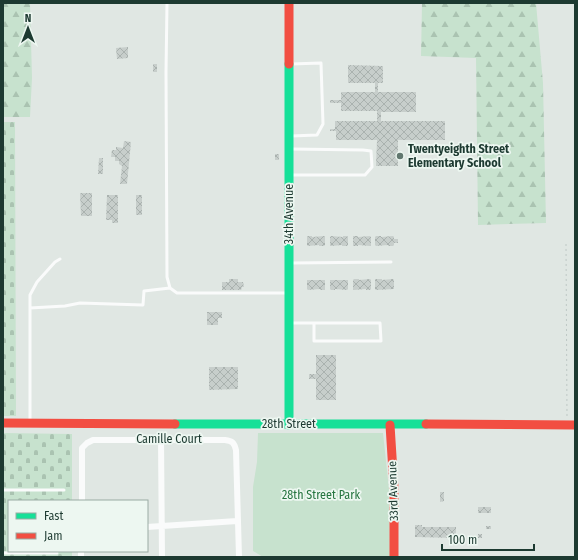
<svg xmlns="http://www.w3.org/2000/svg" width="578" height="560" viewBox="0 0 578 560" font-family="'Fira Sans Condensed',sans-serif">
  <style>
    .forest { fill: url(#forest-firs) }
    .cemetery { fill: url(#cemetery-stones) }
    .green { fill: #c7e2ce }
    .building { fill: url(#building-cross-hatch) }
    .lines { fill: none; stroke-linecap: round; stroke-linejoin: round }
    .path { stroke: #bec8c5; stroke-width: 1; stroke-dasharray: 2 3; stroke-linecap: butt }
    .lane { stroke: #fafbfb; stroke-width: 3 }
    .street { stroke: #fafbfb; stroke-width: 6 }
    .fast { stroke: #16e098; stroke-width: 9 }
    .jam { stroke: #f24e42; stroke-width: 9 }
    .poi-dot { fill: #61776f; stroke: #edf7f1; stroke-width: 1.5 }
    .labels { text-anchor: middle; stroke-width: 3.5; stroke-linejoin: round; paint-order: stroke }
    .poi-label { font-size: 12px; font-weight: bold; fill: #1d3a31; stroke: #edf7f1; text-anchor: start }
    .street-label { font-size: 12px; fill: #1d3a31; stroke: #edf7f1 }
    .park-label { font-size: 12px; fill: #25743f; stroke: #edf7f1 }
  </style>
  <defs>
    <pattern id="forest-firs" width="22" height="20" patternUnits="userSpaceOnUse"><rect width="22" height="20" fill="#c7e2ce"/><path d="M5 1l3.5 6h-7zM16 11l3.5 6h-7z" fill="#aac3b1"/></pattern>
    <pattern id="cemetery-stones" width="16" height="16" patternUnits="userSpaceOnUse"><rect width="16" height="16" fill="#c7e2ce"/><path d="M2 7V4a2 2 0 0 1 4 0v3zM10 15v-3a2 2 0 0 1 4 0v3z" fill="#aac3b1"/></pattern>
    <pattern id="building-cross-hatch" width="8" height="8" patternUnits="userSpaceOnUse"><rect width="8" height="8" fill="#c7cecb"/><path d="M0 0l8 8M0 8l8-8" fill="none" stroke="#aab2af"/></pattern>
  </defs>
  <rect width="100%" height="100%" fill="#e0e7e3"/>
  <path class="forest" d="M3 3H30L32 78 30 117H3Z
    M422 3H536L543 83 546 223 478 225 476 58 421 56Z"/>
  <path class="cemetery" d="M3 122H15L16 416H3Z
    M3 433 72 434V501H9V551H72V557H3Z"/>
  <path class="green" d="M258 433H383L389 489 390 557H263L253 551V487L257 462Z"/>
  <path class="building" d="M128 47V58L117 59 116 48Z
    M153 64H157V72H153Z
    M348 65 383 66V83H378V92H416V112H381V121H445V140H398V166H376L377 140H336V131H330V129H335V121H377V111H341V103H330V100H341V92H375V83H348Z
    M124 141 131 142 127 184H120L122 166 119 164V161H115V157H111L112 150H116V147L123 148Z
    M275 154H279V160H275Z
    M99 158H103V174H98Z
    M80 193H92V216H81Z
    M107 195H118V223H112V220H106Z
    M136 195H142V215H136Z
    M308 236H312V237L324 236 325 237V245L324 246H319V245L308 246 307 245V237Z
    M331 236 343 237V236H347L348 237V245L347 246H342V245L331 246 330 245V237Z
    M353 236H358V237L370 236 371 237V245L370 246 358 245V246H353Z
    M376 236H381V237L393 236 394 237V245L393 246H388V245L376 246 375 245V237Z
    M394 239H398V243H394Z
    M229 279H238V282H243L244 287H242L241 290H222V282H229Z
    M354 279H359V280L370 279 371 280V289L370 290H366V289L354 290 353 289V280Z
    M376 279H382V280L393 279 394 280V289L376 290 375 289V280Z
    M307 280H325V290H320V289L308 290 307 289Z
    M330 280H348V289L347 290 335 289V290H331L330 289Z
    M207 312H222V318H218V325H207Z
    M316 355H336V400H316V379H309V374H316Z
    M209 367H238V389L209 390Z
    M440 492H444V501L440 502Z
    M478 507H491V513H478Z
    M415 525H422V527H456V538L415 537Z
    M486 526H491V529H486Z
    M478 534H482V538H478Z"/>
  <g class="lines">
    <path class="path" d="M566 244 567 418"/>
    <path class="lane" d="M167 3 166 72 167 277 170 288 177 293H287
      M291 136 317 135 323 124 321 63 291 64
      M291 175H365L372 167 371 151 363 150 291 149
      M291 263 391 262
      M30 308 65 306 80 303 143 305 144 291 170 288
      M291 323H380L381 341H314V323
      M30 422V295L37 282 55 262 60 259
      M3 490H64
      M3 553H57"/>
    <path class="street" d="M161 439 162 557
      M82 501V448L87 443 93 440H225C232 441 234 442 236 450L239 557
      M147 527 237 521
      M81 551V557"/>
    <path class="fast" d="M289 64V425
      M175 424H426"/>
    <path class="jam" d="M289 3V64
      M3 423 175 424
      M426 424 575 425
      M390 425 394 488V557"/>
  </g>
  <circle class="poi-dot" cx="400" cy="156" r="4"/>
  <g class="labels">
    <g class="poi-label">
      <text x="408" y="153">Twentyeighth Street<tspan x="408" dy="14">Elementary School</tspan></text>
    </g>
    <g class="street-label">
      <text transform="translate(289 214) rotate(-90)" y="4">34th Avenue</text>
      <text x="289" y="428">28th Street</text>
      <text x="169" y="443">Camille Court</text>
      <text transform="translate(393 491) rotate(-92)" y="4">33rd Avenue</text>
    </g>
    <g class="park-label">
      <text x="321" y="499">28th Street Park</text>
    </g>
  </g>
  <rect width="578" height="560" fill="none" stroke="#1d3a31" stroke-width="8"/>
  <rect x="8" y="500" width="140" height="52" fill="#edf7f1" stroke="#9aaba4"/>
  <rect x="16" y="513" width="20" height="6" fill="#16e098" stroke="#9aaba4"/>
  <text x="44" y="520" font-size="12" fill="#1d3a31">Fast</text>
  <rect x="16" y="533" width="20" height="6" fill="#f24e42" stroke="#9aaba4"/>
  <text x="44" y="540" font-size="12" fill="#1d3a31">Jam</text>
  <g transform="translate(28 28)" stroke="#edf7f1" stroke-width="3" paint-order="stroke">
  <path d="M0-3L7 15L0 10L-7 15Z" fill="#1d3a31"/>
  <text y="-6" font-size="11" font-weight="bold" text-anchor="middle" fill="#1d3a31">N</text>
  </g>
  <path d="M442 544v6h92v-6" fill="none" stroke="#1d3a31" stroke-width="2"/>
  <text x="448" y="544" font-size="12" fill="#1d3a31" stroke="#edf7f1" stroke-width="3" paint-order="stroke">100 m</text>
</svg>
